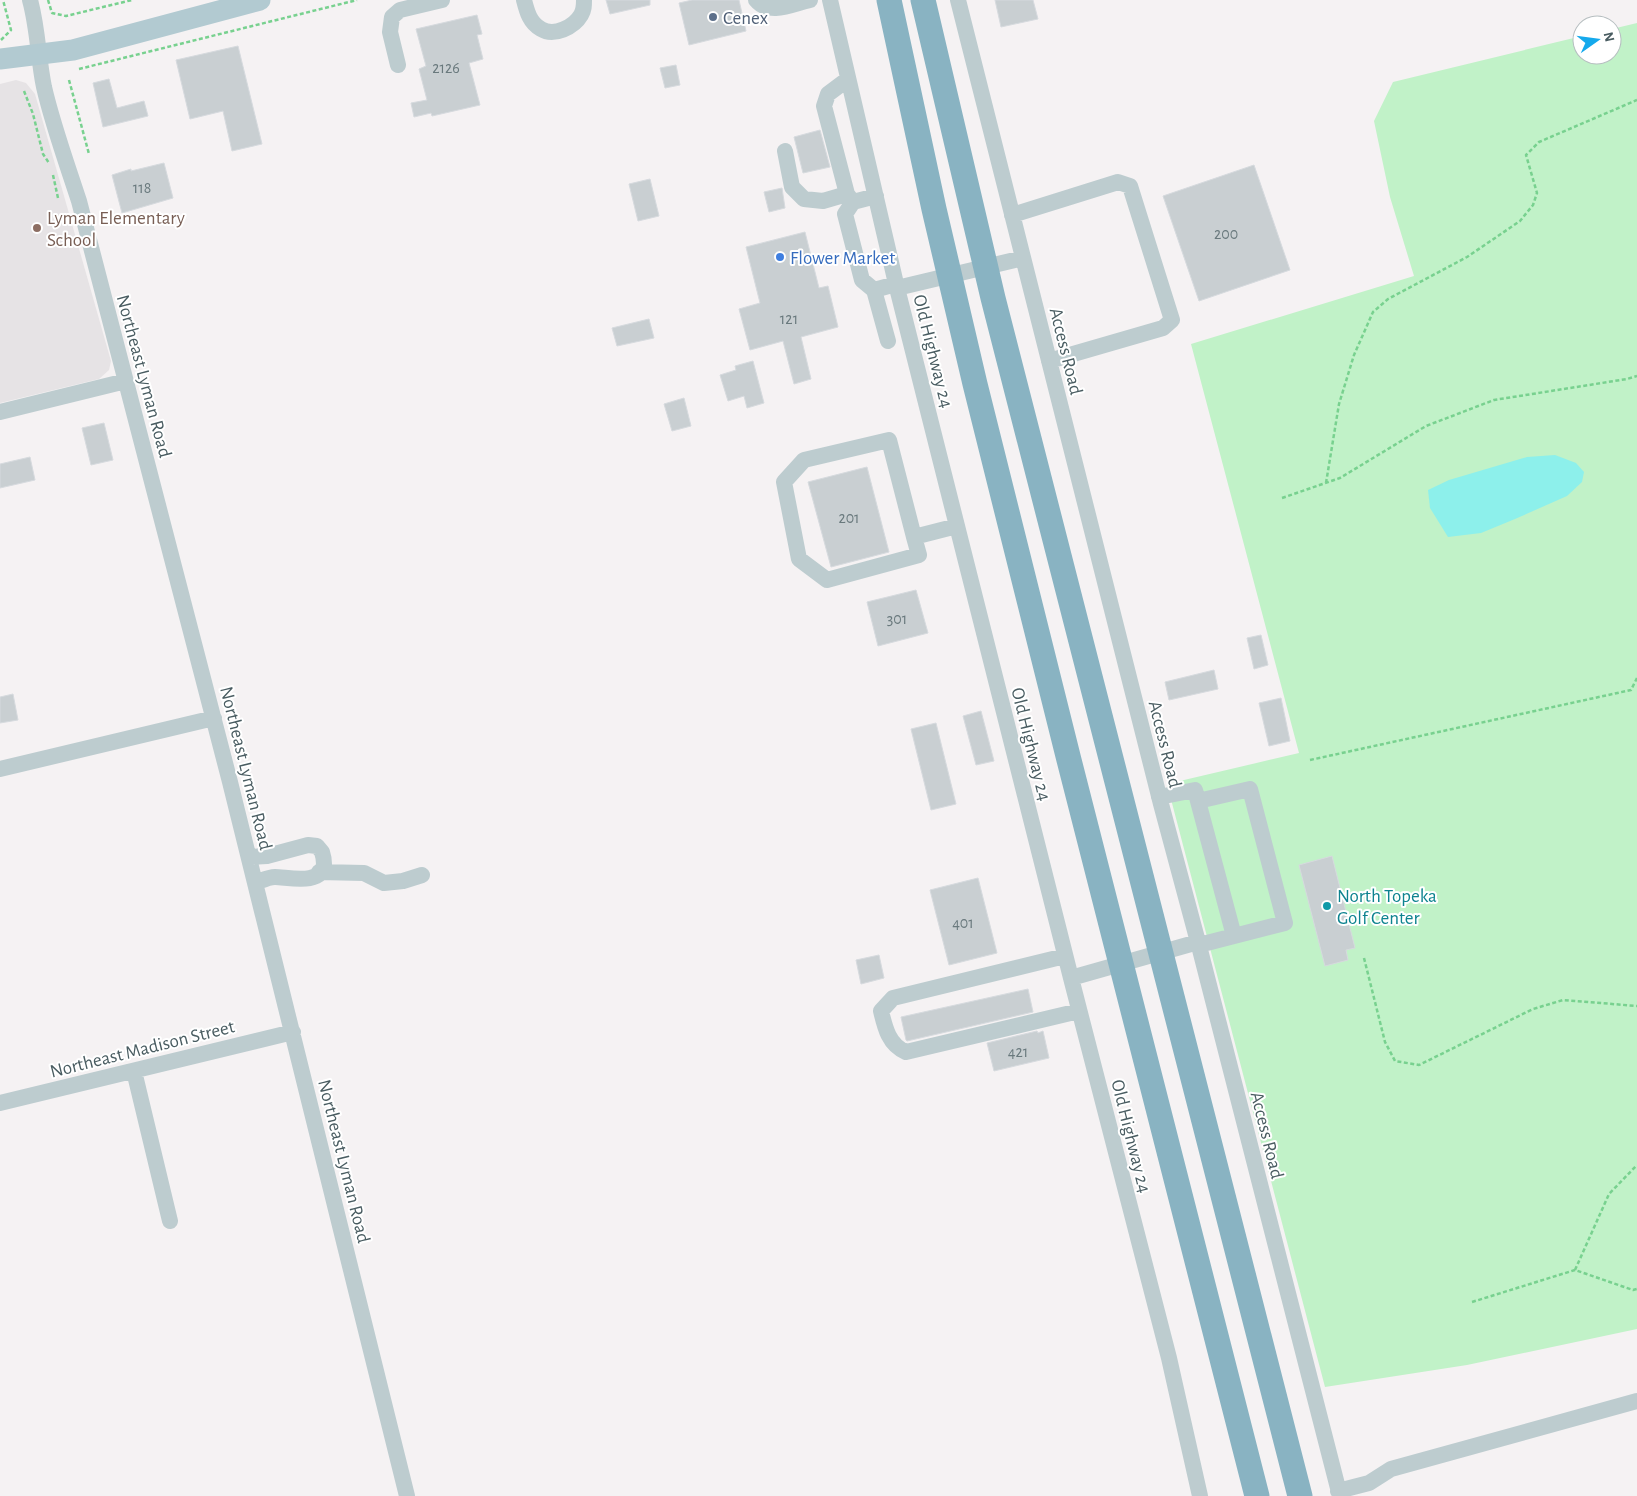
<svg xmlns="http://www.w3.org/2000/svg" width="1637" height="1496" viewBox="0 0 1637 1496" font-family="'Alegreya Sans',sans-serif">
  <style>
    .education { fill: #e6e3e5 }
    .green { fill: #c1f2c8 }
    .water { fill: #8df0eb }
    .building { fill: #c9cfd2; stroke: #d6dade }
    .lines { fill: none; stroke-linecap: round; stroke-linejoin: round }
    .path { stroke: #78d18f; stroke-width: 2.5; stroke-dasharray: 4 2.5; stroke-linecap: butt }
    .minor { stroke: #bdcccf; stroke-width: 16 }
    .major { stroke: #b2cad1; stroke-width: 21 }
    .highway { stroke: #89b3c2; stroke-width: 25 }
    .service-dot { fill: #5c6f8a; stroke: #fff; stroke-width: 2 }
    .education-dot { fill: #8d6e63; stroke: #fff; stroke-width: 2 }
    .shop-dot { fill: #3f7fe0; stroke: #fff; stroke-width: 2 }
    .culture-dot { fill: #0f9aa8; stroke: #fff; stroke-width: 2 }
    .labels { text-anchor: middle; stroke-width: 4; stroke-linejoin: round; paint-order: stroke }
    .number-label { font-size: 16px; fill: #69797d }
    .service-label { font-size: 19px; fill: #4e5e75; stroke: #fff; text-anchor: start }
    .education-label { font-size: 19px; fill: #785e54; stroke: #fff; text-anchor: start }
    .shop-label { font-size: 19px; fill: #366cbe; stroke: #fff; text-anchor: start }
    .street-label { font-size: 19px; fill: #495c61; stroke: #fff }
    .culture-label { font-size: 19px; fill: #0d838f; stroke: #fff; text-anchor: start }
  </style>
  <rect width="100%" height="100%" fill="#f5f2f3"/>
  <path class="education" d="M16 80 26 83 35 94 111 361 109 370 99 379 0 403V84Z"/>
  <path class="green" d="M1637 23V1329L1467 1365 1325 1387 1167 784 1299 753 1191 344 1414 276 1390 197 1374 121 1393 82 1582 36V55H1612V29Z"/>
  <path class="water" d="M1555 455 1576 463 1584 472 1582 482 1567 496 1515 519 1481 533 1448 537 1430 508 1428 490 1449 480 1527 457Z"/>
  <path class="building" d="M606 0H650V5L610 14Z
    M692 0H739L746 31 689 45 679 3Z
    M995 0H1033L1038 19 1001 27Z
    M477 15 482 34 477 35 483 59 469 63 480 105 432 116 431 113 414 117 411 103 427 100 419 69 426 66 416 29Z
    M238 46 262 144 232 151 223 111 190 119 176 60Z
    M676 65 680 85 665 88 660 68Z
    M109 79 117 108 144 101 148 116 103 127 93 83Z
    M820 130 830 167 803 173 794 137Z
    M164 163 173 198 122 213 112 175 131 169V171Z
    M1254 165 1290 270 1199 301 1163 196Z
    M650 179 659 216 638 221 629 184Z
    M782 188 785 208 769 212 764 192Z
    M805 232 819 288 828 286 838 327 801 337 811 379 794 384 783 341 750 350 739 309 760 303 746 247Z
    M649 319 654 338 617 346 612 328Z
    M753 361 764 403 747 408 744 396 728 401 720 375 736 370 735 366Z
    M684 398 691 426 672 431 664 404Z
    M104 423 113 460 91 465 82 428Z
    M30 457 35 480 0 488V464Z
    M867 467 889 552 831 567 808 482Z
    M916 590 928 633 878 646 867 602Z
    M1261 635 1268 665 1254 669 1247 638Z
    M1214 670 1218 689 1169 700 1165 682Z
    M13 694 18 720 0 723V697Z
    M1281 698 1290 741 1269 746 1259 703Z
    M981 711 994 761 976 765 963 716Z
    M936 723 956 804 931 810 911 729Z
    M1332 856 1355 948 1346 950 1348 960 1325 966 1299 865Z
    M978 878 997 953 949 965 930 890Z
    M879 955 884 978 861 984 856 960Z
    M1028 989 1033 1012 907 1041 906 1040 901 1017Z
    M1037 1031 1038 1033 1043 1031 1049 1058 994 1071 987 1043Z"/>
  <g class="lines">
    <path class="path" d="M48 0 52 13 66 16 132 0
      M1 40 11 30 3 0
      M79 69 357 0
      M69 80 89 154
      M24 91 33 114 43 154 49 163
      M53 175 58 198
      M1326 483 1339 404 1354 355 1373 312 1388 299 1467 257 1520 221 1533 205 1537 193 1526 155 1539 142 1637 100
      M1282 498 1340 478 1426 426 1494 400 1627 379 1637 376
      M1310 760 1631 690 1637 678
      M1364 958 1385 1042 1395 1061 1419 1065 1533 1009 1563 1000 1637 1006
      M1575 1270 1609 1194 1637 1165
      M1472 1302 1575 1270 1633 1290 1637 1289"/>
    <path class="minor" d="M30 0C38 29 38 58 44 87 53 126 67 164 79 201L230 782 407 1496
      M524 0C527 12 530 23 541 29 554 37 574 27 581 15 584 10 584 6 584 0
      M756 0C769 16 793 4 810 0
      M830 0 897 288 1071 978 1169 1358 1200 1496
      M958 0 1161 804 1198 942 1340 1496
      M398 65 390 32 392 17 400 10 442 0
      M848 79 828 94 824 106 847 194 853 202 876 196
      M785 151 792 187 804 199 823 201 847 194
      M853 202 845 214 862 280 874 290 896 284
      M1012 215 1118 182 1130 186 1172 320 1163 328 1049 361
      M897 288 1023 258
      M874 290 888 341
      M0 412 126 381
      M914 537 919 555 827 580 799 559 784 482 804 460 889 440 914 537 957 526
      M0 769 214 718
      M1159 797 1195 790 1234 936 1199 945
      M1198 801 1250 789 1285 923 1234 936
      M249 857 267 856 308 845 317 846 322 852C323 855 324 860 324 864 322 886 288 877 275 877 268 877 261 881 255 883
      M319 872 364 873 384 883 403 881 422 875
      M1065 956 893 998 881 1011C885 1028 889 1045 906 1052L1079 1011
      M1071 978 1198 942
      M134 1071 170 1221
      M0 1103 293 1032
      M1338 1491 1369 1483 1391 1469 1637 1401"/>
    <path class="major" d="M0 59 73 50 260 0"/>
    <path class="highway" d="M889 0 934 209 975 384 1069 760 1257 1496
      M923 0 993 298 1300 1496"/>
  </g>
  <circle class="service-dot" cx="713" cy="17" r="5"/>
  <circle class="education-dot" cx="37" cy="228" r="5"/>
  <circle class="shop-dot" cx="780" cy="257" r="5"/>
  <circle class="culture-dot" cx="1327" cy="906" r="5"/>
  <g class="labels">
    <g class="number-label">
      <text x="446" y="73">2126</text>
      <text x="142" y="193">118</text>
      <text x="1226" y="239">200</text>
      <text x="789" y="324">121</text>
      <text x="849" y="523">201</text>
      <text x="897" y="624">301</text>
      <text x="963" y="928">401</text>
      <text x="1018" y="1057">421</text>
    </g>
    <g class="service-label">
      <text x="723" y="24">Cenex</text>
    </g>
    <g class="education-label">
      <text x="47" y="224">Lyman Elementary<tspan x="47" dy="22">School</tspan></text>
    </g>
    <g class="shop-label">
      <text x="790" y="264">Flower Market</text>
    </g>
    <g class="street-label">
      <text transform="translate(934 351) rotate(76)" y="7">Old Highway 24</text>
      <text transform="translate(1067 351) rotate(76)" y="7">Access Road</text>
      <text transform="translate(145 376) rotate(75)" y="7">Northeast Lyman Road</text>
      <text transform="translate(1032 744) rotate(76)" y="7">Old Highway 24</text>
      <text transform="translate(1166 744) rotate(76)" y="7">Access Road</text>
      <text transform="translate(247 768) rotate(76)" y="7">Northeast Lyman Road</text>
      <text transform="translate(142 1048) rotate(-14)" y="7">Northeast Madison Street</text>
      <text transform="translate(1268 1135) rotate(76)" y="7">Access Road</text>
      <text transform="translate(1132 1136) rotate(76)" y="7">Old Highway 24</text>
      <text transform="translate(345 1161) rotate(76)" y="7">Northeast Lyman Road</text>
    </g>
    <g class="culture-label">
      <text x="1337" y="902">North Topeka<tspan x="1337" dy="22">Golf Center</tspan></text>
    </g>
  </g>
  <g transform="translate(1597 40) rotate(76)"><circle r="24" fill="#ffffff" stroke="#b6bec0"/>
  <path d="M0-4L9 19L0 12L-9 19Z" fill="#15a9ec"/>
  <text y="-8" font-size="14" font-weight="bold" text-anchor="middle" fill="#495c61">N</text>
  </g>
</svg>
